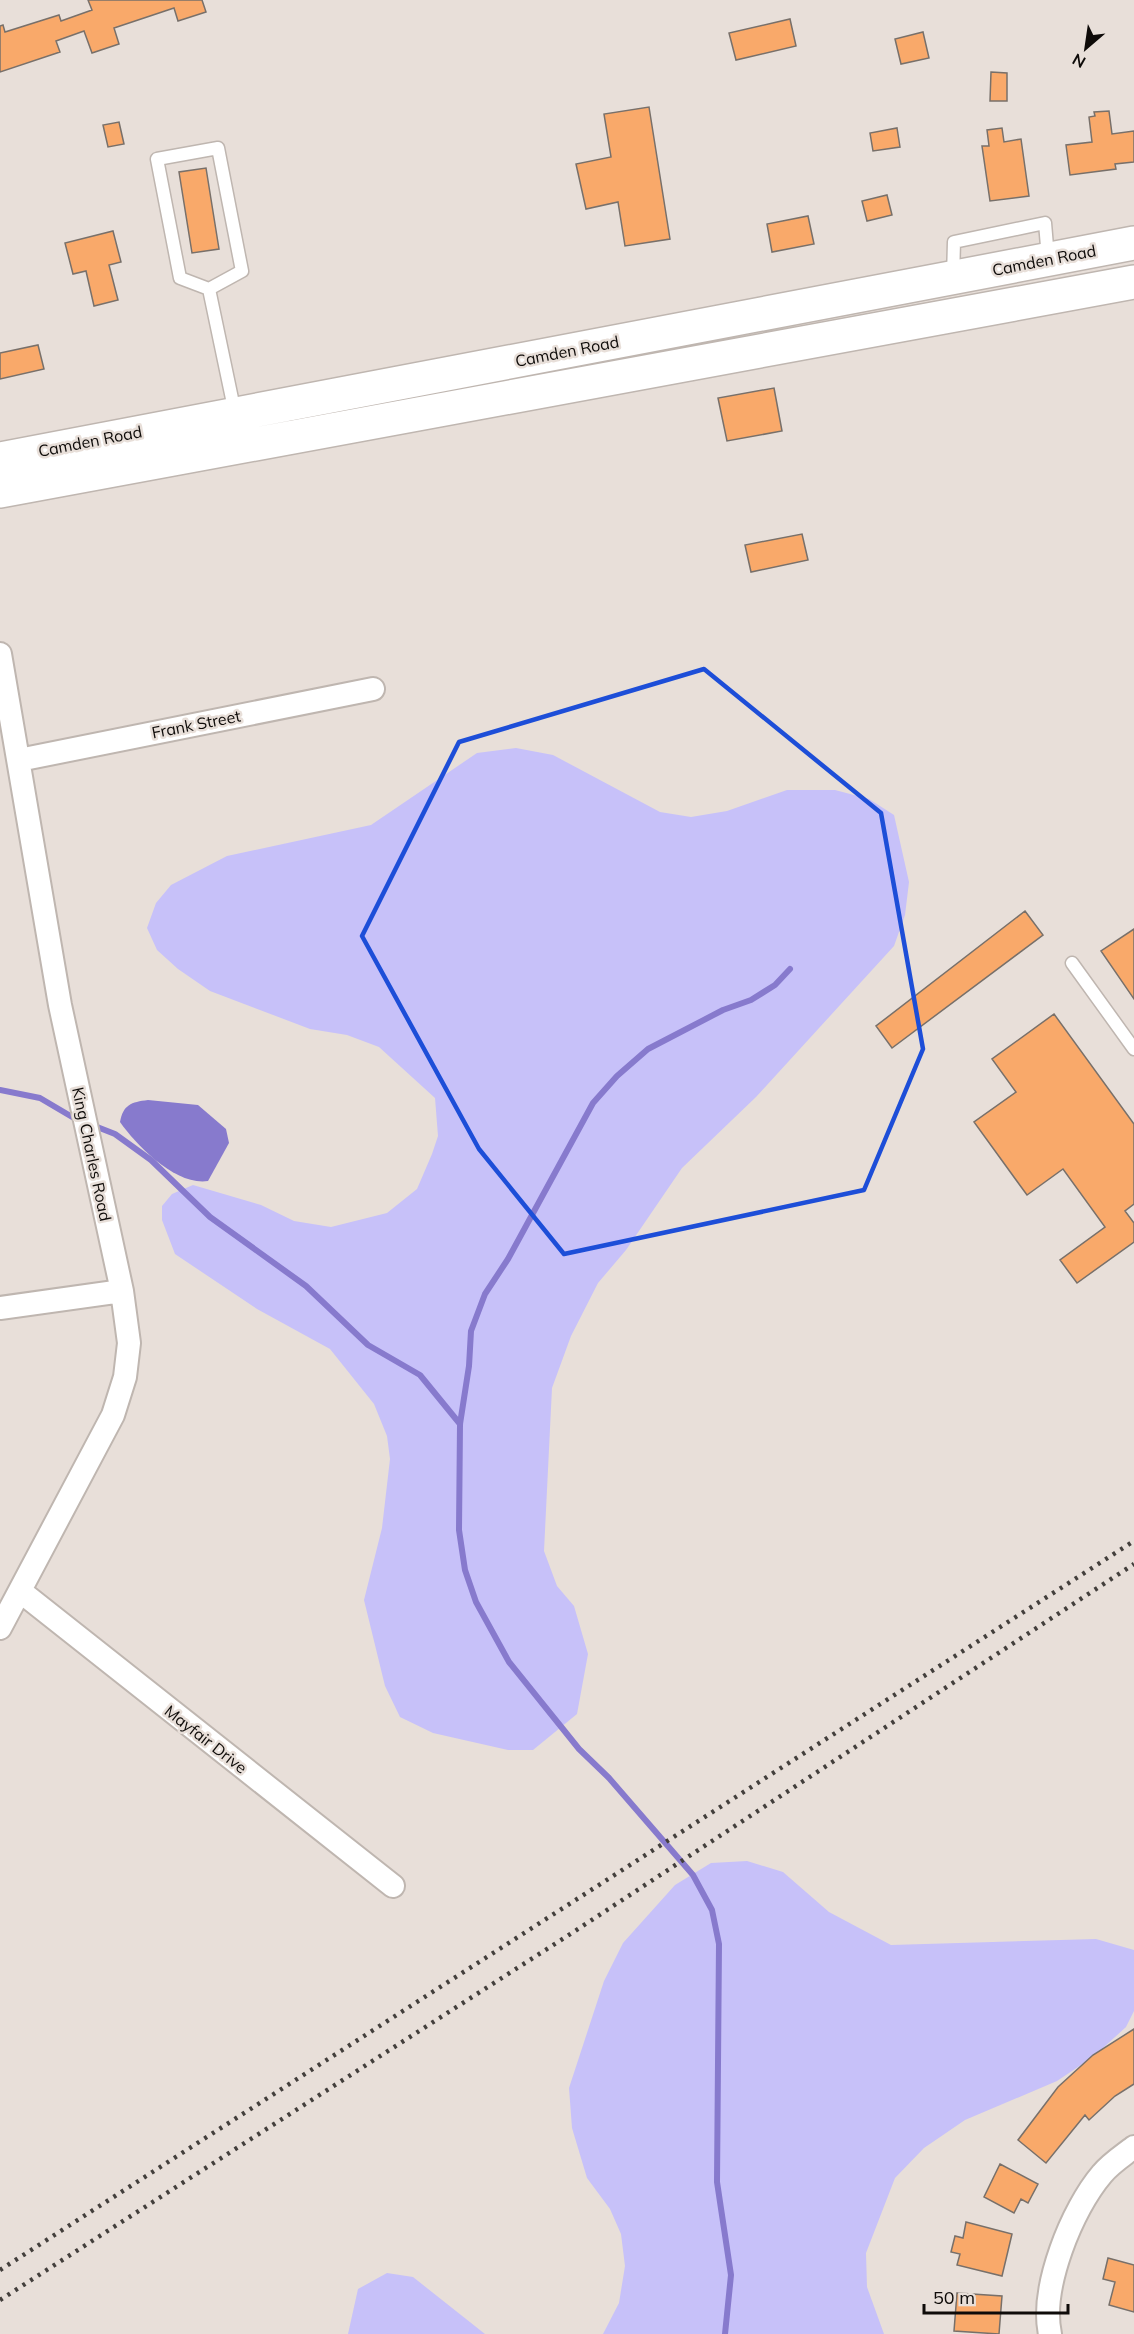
<svg xmlns="http://www.w3.org/2000/svg" width="1134" height="2334" viewBox="0 0 1134 2334" font-family="Mulish,sans-serif">
  <style>
    .green { fill: #c7c1f9 }
    .water { fill: #877acd }
    .lines { fill: none; stroke-linecap: round; stroke-linejoin: round }
    .stream { stroke: #877acd; stroke-width: 6 }
    .building { fill: #f9a96a; stroke: #78706a; stroke-width: 1.5 }
    .lane-casing { stroke: #bfb6b0; stroke-width: 15 }
    .street-casing { stroke: #bfb6b0; stroke-width: 26 }
    .secondary-casing { stroke: #bfb6b0; stroke-width: 36 }
    .lane { stroke: #fff; stroke-width: 12 }
    .street { stroke: #fff; stroke-width: 22 }
    .secondary { stroke: #fff; stroke-width: 33 }
    .rail { stroke: #433f3c; stroke-width: 4.5; stroke-dasharray: 3 6; stroke-linecap: butt }
    .marked { fill: none; stroke: #1d4ed8; stroke-width: 4.5; stroke-linejoin: round }
    .labels { text-anchor: middle; stroke-width: 5; stroke-linejoin: round; paint-order: stroke }
    .street-label { font-size: 16px; fill: #0e0b09; stroke: #e8dfd9 }
  </style>
  <rect width="100%" height="100%" fill="#e8dfd9"/>
  <path class="green" d="M516 748 553 755 660 812 691 817 727 811 787 790H835L869 799 894 815 909 882 905 915 894 946 756 1097 682 1168 626 1250 598 1283 571 1336 552 1388 544 1551 557 1586 574 1606 588 1654 577 1714 533 1750H508L433 1733 400 1717 385 1686 364 1600 382 1528 390 1459 387 1436 374 1404 330 1349 257 1309 175 1254 162 1220V1206L172 1194 193 1185 261 1205 294 1221 331 1227 387 1213 417 1189 432 1154 438 1136 435 1098 379 1047 347 1035 310 1029 210 991 178 969 157 950 147 928 156 903 171 885 227 856 371 825 477 753Z
    M747 1861 783 1872 829 1912 891 1945 1096 1939 1134 1950V2011L1126 2027 1093 2057 1057 2081 965 2120 924 2148 895 2178 866 2253 867 2287 884 2334H603L619 2303 625 2266 621 2234 610 2209 587 2178 572 2128 569 2088 604 1981 623 1943 675 1885 711 1863Z
    M387 2273 413 2277 485 2334H348L358 2289Z"/>
  <path class="water" d="M148 1100 198 1105 226 1129 229 1143 208 1181C176 1186 137 1146 120 1122 123 1105 131 1102 148 1100Z"/>
  <g class="lines">
    <path class="stream" d="M0 1090 40 1098 79 1121
      M92 1125 115 1134 151 1160 210 1217 306 1286 368 1345 420 1375 460 1424
      M725 2334 731 2275 717 2182 719 1944 712 1910 693 1875 609 1778 579 1749 509 1662 476 1602 465 1570 459 1530 460 1424 469 1366 471 1331 485 1294 508 1259 593 1103 617 1076 648 1049 723 1010 751 1000 775 985 790 969"/>
  </g>
  <path class="building" d="M88 0H202L206 12 178 21 174 8 114 28 119 44 92 53 84 31 56 41 60 52 0 72V26L3 25 5 32 59 15 61 21 92 10Z
    M790 19 796 46 736 60 729 33Z
    M923 32 929 58 901 64 895 39Z
    M991 72 1007 73V101H990Z
    M649 107 670 239 625 246 618 202 586 209 576 164 611 157 604 114Z
    M1109 111 1112 134 1134 131V162L1115 164 1116 169 1070 175 1066 145 1092 142 1089 117 1095 116 1094 112Z
    M119 122 124 144 108 147 103 125Z
    M897 128 900 147 873 151 870 133Z
    M1002 128 1004 142 1021 139 1029 196 990 201 982 146H989L987 130Z
    M206 168 219 249 192 253 179 172Z
    M887 195 892 215 867 221 862 201Z
    M808 216 814 244 772 252 767 224Z
    M113 231 121 262 109 265 118 300 94 306 86 271 73 274 65 243Z
    M38 345 44 369 0 379V353Z
    M774 388 782 431 727 441 718 398Z
    M802 534 808 560 751 572 745 545Z
    M1025 911 1043 935 892 1048 876 1026Z
    M1134 929V999L1101 951Z
    M1054 1014 1134 1124V1204L1125 1211 1134 1223V1242L1077 1283 1060 1260 1105 1227 1063 1169 1027 1195 974 1122 1016 1092 992 1059Z
    M1134 2029V2084L1115 2096 1089 2120 1085 2115 1046 2163 1018 2140 1058 2087 1093 2055Z
    M1000 2164 1038 2184 1028 2203 1021 2199 1014 2213 984 2197Z
    M966 2222 1012 2234 1002 2276 957 2265 960 2254 951 2252 955 2236 963 2238Z
    M1108 2258 1134 2265V2312L1109 2305 1115 2282 1103 2279Z
    M957 2293 1002 2296 999 2334 954 2331Z"/>
  <g class="lines">
    <defs>
      <path id="lane" d="M953 277 954 242 1045 223 1048 258
        M209 289 180 278 157 159 218 148 242 271 209 289 235 413
        M1072 963 1134 1049"/>
      <path id="street" d="M0 654 60 1005 122 1291 129 1343 125 1377 113 1415 0 1628
        M19 760 373 689
        M0 1308 122 1291
        M20 1591 393 1886
        M1050 2334C1040 2288 1072 2209 1102 2174 1111 2163 1124 2155 1134 2147"/>
      <path id="secondary" d="M0 459 1134 243
        M0 491 1134 282"/>
    </defs>
    <use href="#lane" class="lane-casing"/>
    <use href="#street" class="street-casing"/>
    <use href="#secondary" class="secondary-casing"/>
    <use href="#lane" class="lane"/>
    <use href="#street" class="street"/>
    <use href="#secondary" class="secondary"/>
    <path class="rail" d="M0 2270 1134 1541
      M0 2300 575 1931 1134 1564"/>
  </g>
  <path class="marked" d="M704 669 881 813 923 1049 864 1190 564 1254 479 1149 362 936 459 742Z"/>
  <g class="labels">
    <g class="street-label">
      <text transform="translate(1044 260) rotate(-11)" y="6">Camden Road</text>
      <text transform="translate(567 351) rotate(-11)" y="6">Camden Road</text>
      <text transform="translate(90 441) rotate(-11)" y="6">Camden Road</text>
      <text transform="translate(196 724) rotate(-11)" y="6">Frank Street</text>
      <text transform="translate(92 1154) rotate(78)" y="6">King Charles Road</text>
      <text transform="translate(206 1739) rotate(38)" y="6">Mayfair Drive</text>
    </g>
  </g>
  <g transform="translate(1086 48) rotate(209)" stroke="#e8dfd9" stroke-width="4.5" paint-order="stroke">
  <path d="M0-4.5L10 22L0 15L-10 22Z" fill="#0e0b09"/>
  <text y="-9" font-size="16" font-weight="bold" text-anchor="middle" fill="#0e0b09">N</text>
  </g>
  <path d="M924 2304v9h144v-9" fill="none" stroke="#0e0b09" stroke-width="3"/>
  <text x="933" y="2304" font-size="18" fill="#0e0b09" stroke="#e8dfd9" stroke-width="4.5" paint-order="stroke">50 m</text>
</svg>
